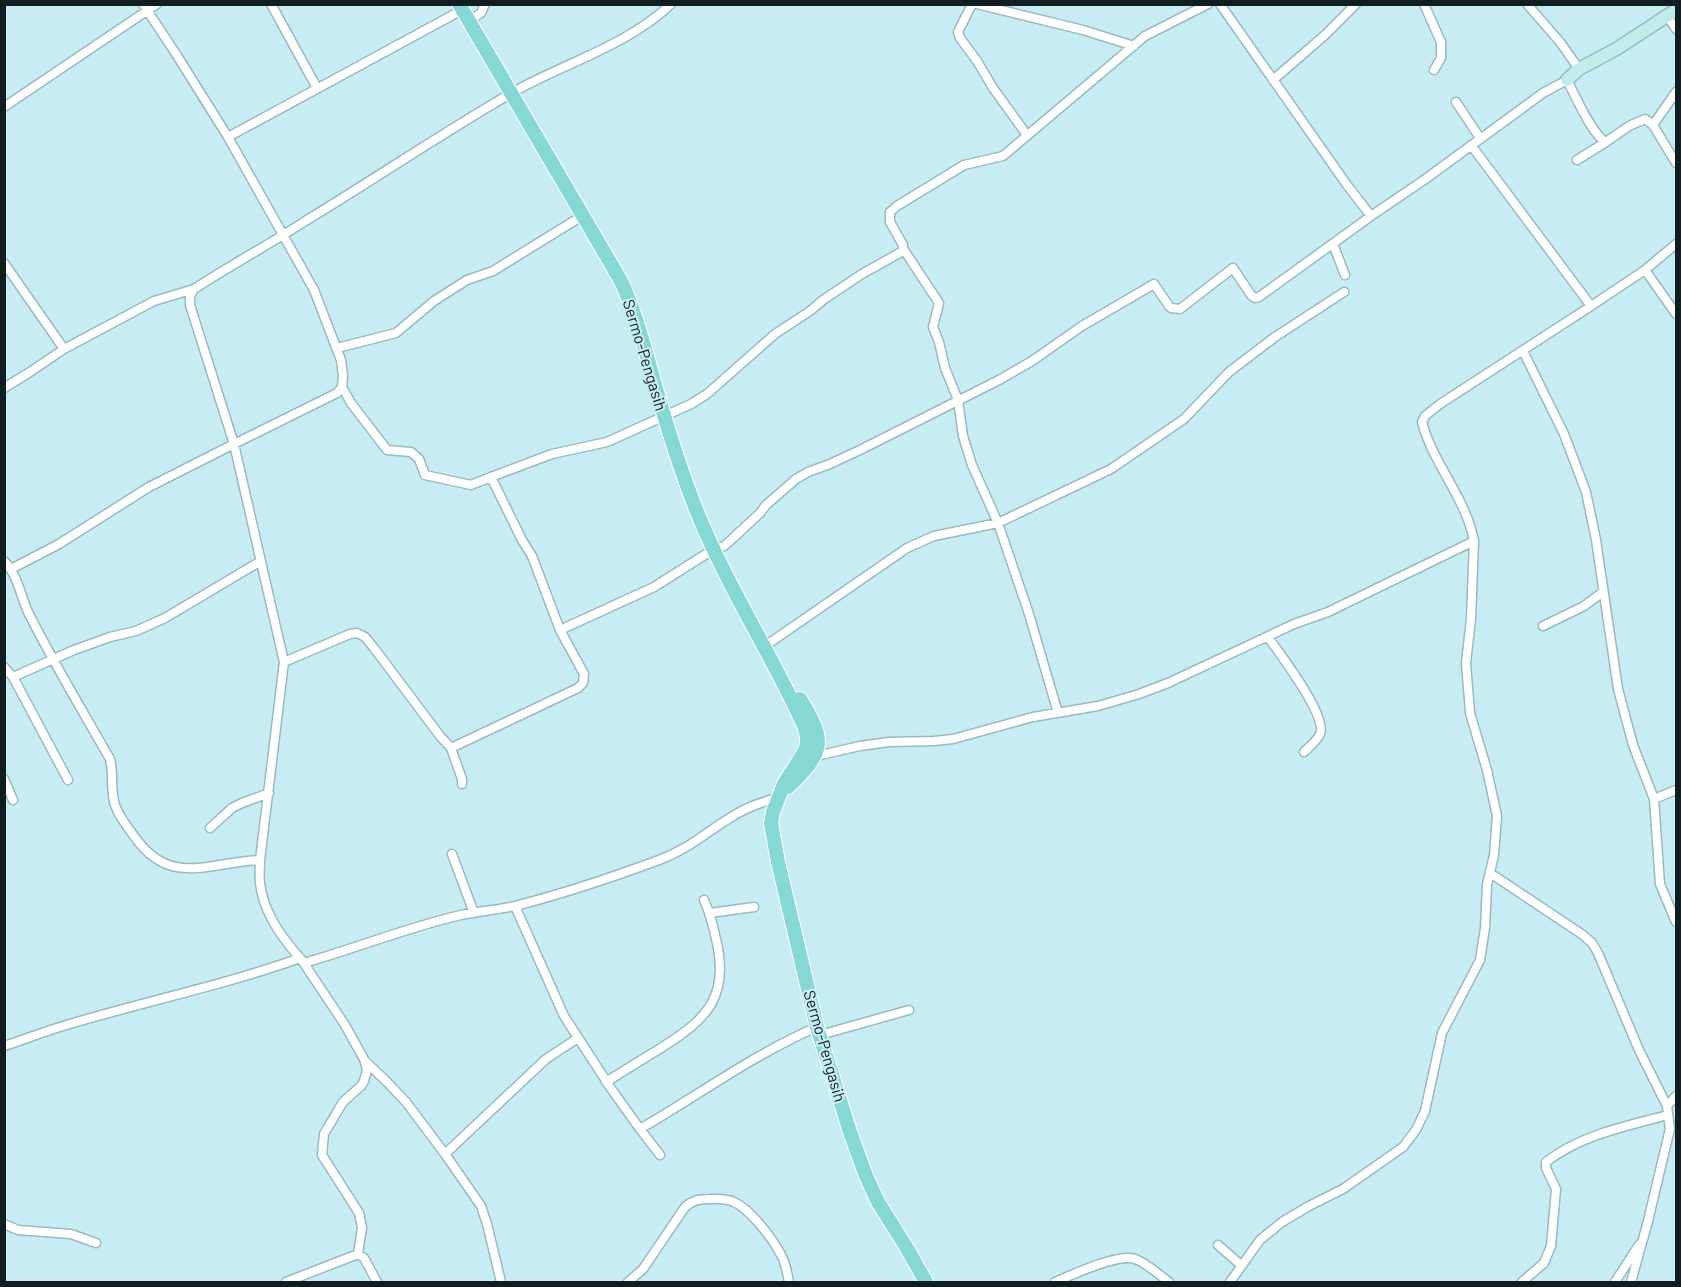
<svg xmlns="http://www.w3.org/2000/svg" width="1681" height="1287" viewBox="0 0 1681 1287" font-family="Barlow,sans-serif">
  <style>
    .lines { fill: none; stroke-linecap: round; stroke-linejoin: round }
    .street-casing { stroke: #97bbc1; stroke-width: 11 }
    .secondary-casing { stroke: #97bbc1; stroke-width: 15 }
    .primary-casing { stroke: #fff; stroke-width: 16 }
    .street { stroke: #fff; stroke-width: 8 }
    .secondary { stroke: #c2ece9; stroke-width: 12 }
    .primary { stroke: #85d8d3; stroke-width: 14 }
    .labels { text-anchor: middle; stroke-width: 4.5; stroke-linejoin: round; paint-order: stroke }
    .street-label { font-size: 16px; fill: #101e21; stroke: #c7ecf3 }
  </style>
  <rect width="100%" height="100%" fill="#c7ecf3"/>
  <g class="lines">
    <defs>
      <path id="street" d="M271 4 317 88
        M972 4 958 32 960 38 977 61 993 88 1027 135
        M977 4 1083 30 1134 46
        M1220 4 1347 185 1371 216 1424 180 1543 93 1567 80C1575 95 1592 135 1606 142L1629 126 1645 119 1653 125 1676 163
        M1424 4 1441 42V58L1434 70
        M1527 4 1560 42 1579 69
        M1667 16 1676 29
        M469 21 481 13 485 4
        M1273 80 1325 35 1356 4
        M1456 102 1480 138
        M4 107 157 4
        M1653 125 1676 92
        M228 137 462 10
        M1471 145 1591 306
        M1577 160 1606 142
        M1333 244 1345 275
        M904 250 939 303 933 327 939 342 945 368 958 400 963 436 972 465 998 523 1029 614 1058 713
        M4 263 64 349 30 372 4 388
        M1645 270 1676 314
        M337 348 396 333 434 301 467 280 493 271 582 216
        M64 349 154 301 194 289
        M1523 351 1564 434 1586 492 1596 540 1618 689 1633 745 1654 799 1676 790
        M342 387 351 403 387 450 411 452 419 459 425 475 471 485 491 477
        M4 561C18 575 20 595 28 612 53 662 82 710 110 759 114 774 110 790 115 805 119 817 127 826 134 836 170 888 208 862 260 860
        M11 569 59 544 149 487 234 444 190 305V296L194 289C231 265 270 244 307 220 374 179 440 135 508 95 561 64 626 47 671 4
        M1543 626 1584 606 1603 592
        M560 630 532 556 522 540 491 477 552 454 607 442 691 404 707 394 775 334 810 311 823 300 862 274 903 251V245L890 222V212L897 206 964 165 1003 156 1145 36 1208 4
        M1268 637C1279 653 1328 716 1320 734 1317 741 1309 747 1304 752
        M765 646 907 548 934 536 998 523 1111 469 1184 419 1229 372 1275 337 1344 292
        M284 662 350 634 357 633 365 637 374 648 440 736 451 748 578 688 583 683 584 674 560 630 654 587 714 549 724 546 731 540 760 513 766 505 796 479 808 472 830 464 862 449 999 380 1032 361 1082 326 1154 284 1169 306 1171 308 1180 309 1233 268 1251 295 1255 298 1259 297 1371 216
        M4 667 13 677 68 780
        M13 677 74 650 110 637 136 631 165 618 261 561
        M451 748 462 779V784
        M816 756 860 746 889 742 934 741 953 739 1033 717 1098 706 1139 694 1168 683 1294 624 1328 612 1474 541C1466 498 1433 464 1422 422L1425 416 1440 404 1591 306 1645 270 1676 244
        M4 779 13 800
        M1654 799 1660 884 1676 922
        M210 828 232 808 242 803 269 793
        M452 854 474 913
        M1490 873 1583 935 1592 943 1598 953 1639 1050 1667 1106 1670 1129 1668 1137 1648 1221 1631 1282
        M515 906 564 1016 612 1090 640 1129C699 1095 754 1054 817 1027
        M710 913 754 907
        M301 959 345 1025 365 1061 387 1082 406 1102 445 1154 546 1059 578 1038
        M304 963C357 948 408 927 461 915 479 911 497 910 515 906 562 894 613 877 659 860 689 849 706 832 733 816 747 807 763 802 779 797
        M820 1035 909 1010
        M4 1046C26 1039 48 1030 70 1024 146 1001 225 985 300 958 281 937 263 912 260 883 259 876 260 867 260 860L284 662 234 444 337 393 342 387 343 376 341 360 314 290 228 137 176 54 143 4
        M606 1082C625 1070 643 1059 661 1048 707 1019 730 997 716 939 713 925 710 913 704 900
        M1667 1106 1676 1096
        M640 1129 660 1155
        M445 1154 481 1206 487 1224 501 1282
        M4 1224 18 1230 71 1234 96 1243
        M1218 1245 1241 1265
        M358 1254 362 1228 359 1213 322 1155 324 1134 343 1102 361 1086 364 1081 367 1070 365 1062
        M286 1282 358 1254 364 1258 377 1282
        M628 1282 643 1269 685 1207C693 1200 699 1199 711 1199 719 1199 726 1198 734 1202 750 1209 773 1239 781 1255 786 1263 787 1273 789 1282
        M1055 1282C1072 1275 1118 1253 1135 1259 1147 1263 1159 1275 1169 1282
        M1230 1282 1260 1240 1282 1222 1309 1206 1343 1189 1403 1147 1416 1130 1425 1111 1442 1033 1480 960 1485 928 1487 885 1494 855 1497 816 1487 770 1470 713 1466 663 1471 619 1474 541
        M1522 1282 1544 1263 1551 1246 1556 1189 1546 1168V1162C1581 1135 1626 1126 1668 1115
        M1615 1282 1639 1245"/>
      <path id="secondary" d="M1567 80 1579 69 1618 48 1676 10"/>
      <path id="primary" d="M459 4 621 281C636 314 645 349 655 385 668 430 682 476 700 519 730 591 773 657 805 728L807 737V746L803 754 784 784 773 812 771 823 778 862 817 1027 850 1132 866 1176 878 1202 905 1245 926 1282
        M788 787C824 752 827 742 800 699"/>
    </defs>
    <use href="#street" class="street-casing"/>
    <use href="#secondary" class="secondary-casing"/>
    <use href="#primary" class="primary-casing"/>
    <use href="#street" class="street"/>
    <use href="#secondary" class="secondary"/>
    <use href="#primary" class="primary"/>
  </g>
  <g class="labels">
    <g class="street-label">
      <text transform="translate(645 355) rotate(73)" y="6">Sermo-Pengasih</text>
      <text transform="translate(825 1046) rotate(74)" y="6">Sermo-Pengasih</text>
    </g>
  </g>
  <rect width="1681" height="1287" fill="none" stroke="#101e21" stroke-width="12"/>
</svg>
